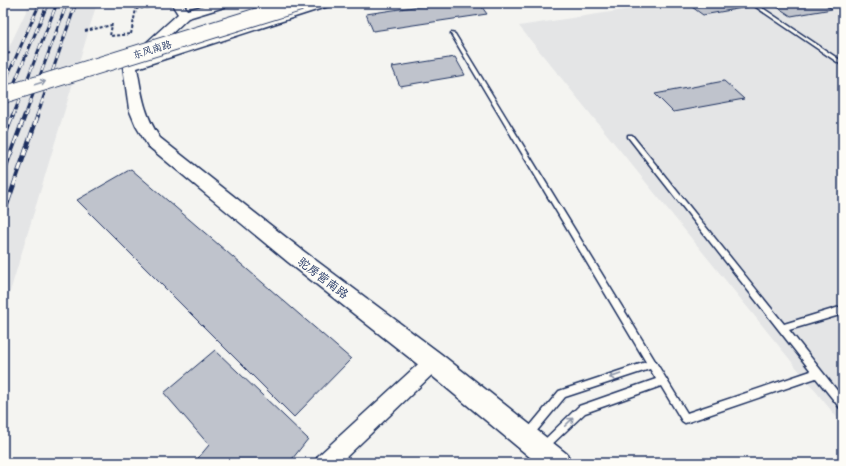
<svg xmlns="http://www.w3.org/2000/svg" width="846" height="466" viewBox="0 0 846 466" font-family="Mali,'LXGW WenKai TC',sans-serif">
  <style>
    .built { fill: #e4e5e6 }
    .building { fill: #bfc3cc; stroke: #1b2f5e }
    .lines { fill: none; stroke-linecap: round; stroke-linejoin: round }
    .service-casing { stroke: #1b2f5e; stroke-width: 3 }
    .minor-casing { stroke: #1b2f5e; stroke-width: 3 }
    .tertiary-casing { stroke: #1b2f5e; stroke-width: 3 }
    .path { stroke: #1b2f5e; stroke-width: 2; stroke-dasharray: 3 2; stroke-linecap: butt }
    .service { fill: #fdfcf7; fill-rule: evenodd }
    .minor { fill: #fdfcf7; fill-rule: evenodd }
    .tertiary { fill: #fdfcf7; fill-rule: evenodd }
    .rail-far1-casing { stroke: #1b2f5e; stroke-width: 3 }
    .rail-casing { stroke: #1b2f5e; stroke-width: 4.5 }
    .rail-far1 { stroke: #fdfcf7; stroke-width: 2; stroke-dasharray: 6; stroke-linecap: butt }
    .rail { stroke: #fdfcf7; stroke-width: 3; stroke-dasharray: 8; stroke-linecap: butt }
    .primary-bridge-casing { stroke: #1b2f5e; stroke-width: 18; stroke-linecap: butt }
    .primary-bridge { stroke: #fdfcf7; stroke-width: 16 }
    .oneway { stroke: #8c96aa }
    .labels { text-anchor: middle; stroke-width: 3.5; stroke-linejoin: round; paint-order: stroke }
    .far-street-label { font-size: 10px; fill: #1b2f5e; stroke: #fdfcf7 }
    .street-label { font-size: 12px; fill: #1b2f5e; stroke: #fdfcf7 }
  </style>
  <rect width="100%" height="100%" fill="#f4f4f1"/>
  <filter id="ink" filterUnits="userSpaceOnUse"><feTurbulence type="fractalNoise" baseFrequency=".025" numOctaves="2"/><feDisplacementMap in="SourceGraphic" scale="8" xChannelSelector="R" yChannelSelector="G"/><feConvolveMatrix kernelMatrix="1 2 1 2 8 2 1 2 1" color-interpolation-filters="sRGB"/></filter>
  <g filter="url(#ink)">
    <path class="built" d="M30 3H97L3 315V60Z
      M670 3H843V425L519 26Z"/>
    <path class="building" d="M441 3H479L487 14 373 31 366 14Z
      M716 3H741L748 7 703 15 692 7Z
      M771 3H823L832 9 791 16Z
      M455 57 465 75 400 86 392 67Z
      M724 81 744 99 673 112 655 94Z
      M131 169 351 359 294 417 77 200Z
      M215 350 308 439 289 463H194L209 445 164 393Z"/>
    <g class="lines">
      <defs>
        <path id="service" d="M750 3H755L843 62V66Z
          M451 33 455 34 687 413 811 371 628 137V135H632L784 324 843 306V314L789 330 843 398V410L840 408 816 378 685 423 682 421 661 386 585 413 547 449 544 451 541 449 539 446 541 443 579 406 656 379 650 369 565 397 531 438 528 440 525 438 523 435 525 432 559 391 646 362 451 34Z"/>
        <path id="minor" d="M433 353 439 356 442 362 439 368 340 463H315L318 456 427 356Z"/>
        <path id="tertiary" d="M171 3H183L187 10 214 3H233L231 5 188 18 148 56 316 3H334L332 5 137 68C142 96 144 114 160 138L302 250 441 354 567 454 571 463H537L425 370 288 262 148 146 136 126 129 109 123 66 125 63 137 59 133 56 135 53 178 14Z"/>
      </defs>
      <use href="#service" class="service-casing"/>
      <use href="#minor" class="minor-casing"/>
      <use href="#tertiary" class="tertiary-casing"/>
      <path class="path" d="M85 31 112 25 110 36 131 34 136 9 163 5
        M3 55 10 53"/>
      <use href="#service" class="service"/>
      <use href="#minor" class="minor"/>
      <use href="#tertiary" class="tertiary"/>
      <defs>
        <path id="rail-far1" d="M3 86 40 3
          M3 110 48 3
          M13 116 57 3
          M25 116 67 3
          M37 116 76 3"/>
        <path id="rail" d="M3 140 13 115
          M3 174 25 115
          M3 216 38 115"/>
      </defs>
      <use href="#rail-far1" class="rail-far1-casing"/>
      <use href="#rail" class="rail-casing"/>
      <use href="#rail-far1" class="rail-far1"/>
      <use href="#rail" class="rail"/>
      <defs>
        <path id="primary-bridge" d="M3 95 300 3"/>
      </defs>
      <use href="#primary-bridge" class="primary-bridge-casing"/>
      <use href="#primary-bridge" class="primary-bridge"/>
    </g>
    <defs><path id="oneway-shaft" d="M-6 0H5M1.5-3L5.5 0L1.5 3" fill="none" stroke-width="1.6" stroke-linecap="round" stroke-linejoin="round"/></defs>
    <g class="oneway">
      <use href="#oneway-shaft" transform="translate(40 83) rotate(-17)"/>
      <use href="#oneway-shaft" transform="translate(615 376) rotate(161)"/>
      <use href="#oneway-shaft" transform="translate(569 422) rotate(-44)"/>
    </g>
  </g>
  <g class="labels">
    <g class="far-street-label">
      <text transform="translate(152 49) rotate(-17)" y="4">东风南路</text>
    </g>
    <g class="street-label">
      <text transform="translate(323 278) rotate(37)" y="4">驼房营南路</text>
    </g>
  </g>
  <rect width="846" height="466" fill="none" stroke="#fdfcf7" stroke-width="16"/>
  <rect x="8" y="8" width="830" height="450" fill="none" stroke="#1b2f5e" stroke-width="1.5" filter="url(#ink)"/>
</svg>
